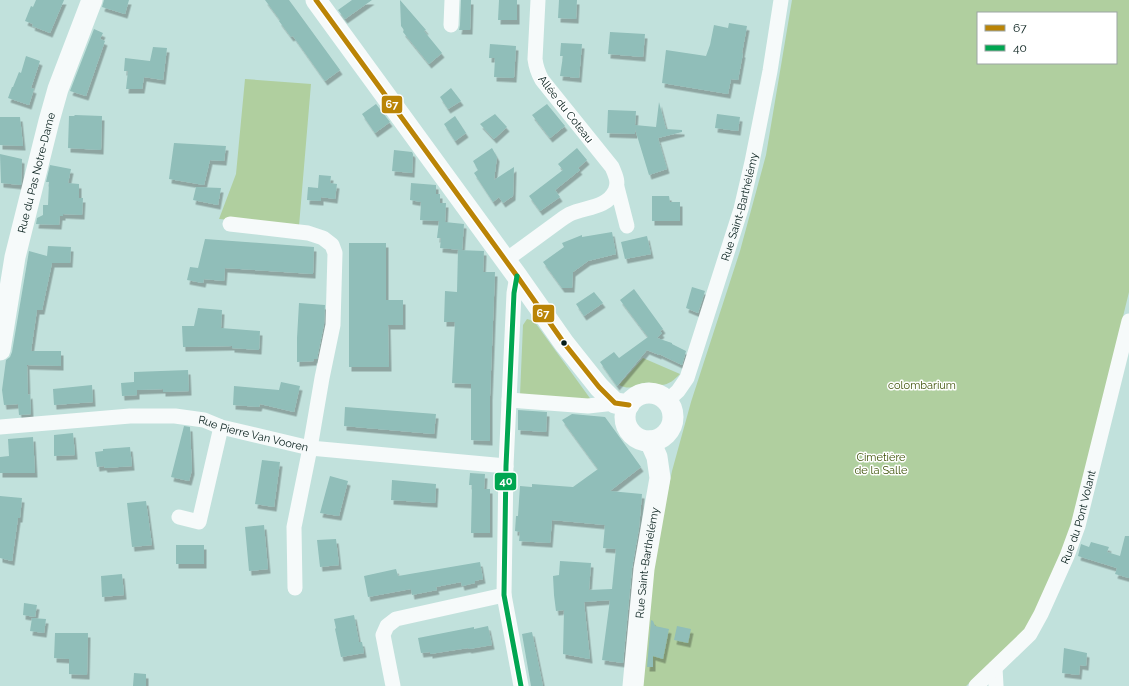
<svg xmlns="http://www.w3.org/2000/svg" width="1129" height="686" viewBox="0 0 1129 686" font-family="Raleway,sans-serif">
  <style>
    .green { fill: #b0cf9f; fill-rule: evenodd }
    .building { fill: #90beb9; filter: url(#shadow) }
    .lines { fill: none; stroke-linecap: round; stroke-linejoin: round }
    .street { stroke: #f6fafa; stroke-width: 15 }
    .secondary { stroke: #f6fafa; stroke-width: 21 }
    .bus-1-casing { stroke: #fff; stroke-width: 8 }
    .bus-2-casing { stroke: #fff; stroke-width: 8 }
    .bus-1 { stroke: #ba8406; stroke-width: 5 }
    .bus-2 { stroke: #00a651; stroke-width: 5 }
    .bus-dot { fill: #051d1a; stroke: #fff; stroke-width: 1.5 }
    .labels { text-anchor: middle; stroke-width: 3; stroke-linejoin: round; paint-order: stroke }
    .street-label { font-size: 11px; fill: #051d1a; stroke: #fff }
    .park-label { font-size: 11px; fill: #3d5107; stroke: #fff }
    .line-badge { stroke: #fff; stroke-width: 1.5 }
    .badge-label { font-size: 11px; text-anchor: middle; font-weight: bold; fill: #fff }
  </style>
  <defs>
    <filter id="shadow"><feDropShadow dx="2.5" dy="4.5" stdDeviation="0" flood-color="#0004"/></filter>
  </defs>
  <rect width="100%" height="100%" fill="#c1e1dc"/>
  <path class="green" d="M792 0H1129V292L1073 521 1045 597 1026 630 966 686H643L648 620 657 543 672 471 691 402 740 251 766 155ZM978 13H1116V63H978Z
    M245 79 311 84 299 226 219 219 236 174Z
    M527 319 534 321 592 401 520 395 523 325Z
    M643 358 680 374C675 379 669 385 661 385 655 384 650 382 644 383 633 385 632 391 619 385Z"/>
  <path class="building" d="M36 0H64L50 33 32 26 33 24 25 21 31 6 33 7Z
    M104 0H129L125 14 102 7Z
    M265 0H289L340 70 325 81 293 36 291 37 279 21 280 20Z
    M352 0H372L345 19 338 10Z
    M400 0 426 30 424 31 442 53 429 64 403 32 404 30 401 26Z
    M461 0H471L470 30H459L460 25Z
    M499 0H517V20H498Z
    M559 0H577L576 19 558 18Z
    M729 23 747 26 742 53H743L738 80 731 79 728 94 662 83 666 50 706 56 710 45 714 25 728 28Z
    M94 29 103 33 100 39 105 41 86 96 70 91Z
    M610 32 645 34 643 57 608 54Z
    M561 43 582 44 579 78 560 76 563 56H560Z
    M490 44 516 46 514 78 494 77 495 58H489Z
    M153 47 167 48 163 80 144 77 142 89H126L128 71H124L125 58 150 61Z
    M26 56 40 61 31 88 34 89 29 105 8 98 12 87H13L19 72 21 73Z
    M451 88 461 101 448 109 440 97Z
    M659 102 666 129 682 130V132L658 138 667 169 649 175 635 129V134L607 133 608 110 636 111 635 125 656 127Z
    M376 104 390 122 375 133 362 114Z
    M547 104 565 126 550 138 532 115Z
    M495 114 507 127 494 139 480 124Z
    M717 114 740 117 738 131 715 128Z
    M75 115 102 116 101 150 68 148 69 116H74Z
    M455 116 466 133 455 141 444 124Z
    M0 117H20L23 146 0 145Z
    M174 143 226 146 224 161 210 160 204 185 169 179Z
    M492 148 497 157 494 180 514 167 513 196 503 203 499 197 493 202 474 173 478 170 473 161Z
    M577 148 587 160 578 168 580 170 555 190 560 197 540 211 529 196 563 170 558 164Z
    M394 150 412 152 413 154 412 173 392 171Z
    M0 154 22 159 21 185 1 183Z
    M50 165 71 169 68 183 79 184V198H83L82 215 63 214V216H60L59 225 36 224 37 218 43 215V205H48L49 182H46Z
    M319 175 331 176 330 183 337 184 335 199 321 197V201L307 200 308 187 318 188Z
    M411 183 436 185V194H440V203H446L445 222 464 224 462 250 440 248 441 238H437L439 221 420 220 421 202 410 200Z
    M196 187 221 188 218 205 193 200Z
    M652 196H669L670 202H680V221H652Z
    M612 232 616 254 588 261 573 272 572 288H562L543 262 564 247 562 243 582 235V237Z
    M647 236 651 254 625 259 621 242Z
    M205 239 314 247 313 274 225 268 224 281 204 279 203 283 187 280 190 267 198 268Z
    M349 243H386V300H403V325H388L389 367H349Z
    M48 246 71 247 70 263H52L42 310H37L31 351H61V366L27 365 28 395 30 394 31 414 19 415 18 404 4 405 2 390 6 360 10 357 12 352 29 251 47 256Z
    M458 250 484 251 483 272H495L490 396V441L471 440V384L452 383 455 322H444L445 291 457 292Z
    M692 287 705 291 698 313 686 308Z
    M634 289 663 329 660 331 662 333 657 338 672 343V344L686 351 682 365 659 354V355L647 350 617 386 600 362 614 352 619 358 648 337 620 300Z
    M594 292 603 303 584 316 576 304Z
    M299 303 325 305 324 324 317 359H314V361L297 362V338Z
    M198 308 222 310 221 328 260 331 259 350 232 348V346L183 347 182 326H194Z
    M188 370 189 391 163 392V389L137 390V395L122 396 121 383 134 382V372Z
    M281 382 300 386 294 412 260 404 259 407 233 405 234 386 279 390Z
    M92 385 93 402 54 405 53 389Z
    M345 407 436 414 434 434 344 426Z
    M518 410 547 412 546 432 518 430Z
    M572 414 605 417 641 467 610 491 642 494 639 528 632 568 623 663 602 660 610 600 584 602 590 659 563 654 564 610 556 611 554 595 553 576 559 575 560 561 591 563 589 590 612 589 616 549 603 548 605 525 552 520 550 543 519 541 520 532 515 531 516 516H518L520 486 532 487V484L573 487 598 469 562 420Z
    M184 426 190 427 192 470 189 481 171 477Z
    M73 433 75 455 54 456V435Z
    M33 437 35 473H0V457L9 456 8 439Z
    M130 447 132 466 105 468 104 466 97 467 95 452 103 451V449Z
    M262 460 280 462 274 507 255 504Z
    M470 473 485 474 484 489H490V533H471L472 485H469Z
    M330 476 348 481 339 516 320 513Z
    M392 480 436 484 435 503 391 500Z
    M0 496 22 498 20 518H18L12 561 0 558Z
    M146 501 152 545 132 547 127 503Z
    M264 525 268 569 249 571 245 527Z
    M1125 536H1129V578L1115 574 1117 568 1078 556 1081 544 1089 547 1091 542 1109 547 1107 552 1120 556Z
    M336 539 339 565 320 567 317 540Z
    M176 545H204V564H176Z
    M480 562 483 579 475 581V583L462 586 461 582 436 587 437 590 412 595 411 589 368 597 364 576 396 569 398 576Z
    M122 574 124 595 102 597 101 576Z
    M24 603 37 605 35 617 23 615Z
    M354 615 359 642H362L364 653 341 657 335 629 336 628 334 619Z
    M32 618 46 619 44 633 30 631Z
    M651 620 653 621 655 626 669 629 663 659 653 656V667H647Z
    M488 626 492 645 469 649 468 648 430 654V652L421 653 418 638 474 627V629Z
    M677 626 691 629 688 643 674 640Z
    M532 632 543 686H531L522 634Z
    M55 633H88L87 675 69 674V659L54 658Z
    M1064 648 1087 653 1086 666 1080 665 1079 675 1062 673Z
    M134 673 146 674V686H133Z"/>
  <g class="lines">
    <g class="street">
      <path d="M451 25 452 0"/>
      <path d="M617 187 627 226"/>
      <path d="M230 224 308 233 323 238 332 245 335 253 333 325 322 378 310 448 294 527 295 588"/>
      <path d="M506 260 562 219C565 217 568 215 570 214 585 207 607 208 615 191 619 183 616 176 612 167L542 80C538 73 536 67 535 59L538 0"/>
      <path d="M517 276 514 293 506 466 504 595 521 686"/>
      <path d="M509 400 588 406 615 403"/>
      <path id="s1" d="M667 401 678 391 687 378 741 209 752 162 770 71 781 0"/>
      <path id="s2" d="M0 427 130 416H175L204 420 221 427 310 448 506 466"/>
      <path d="M179 517 199 522 221 427"/>
      <path d="M995 668 996 686"/>
      <path d="M393 686 383 635 387 626 396 619 504 595"/>
      <path id="s3" d="M976 686 1030 634 1041 614 1067 556 1078 526 1129 321"/>
    </g>
    <g class="secondary">
      <path d="M316 0 517 276 564 343 599 387 615 403 629 405"/>
      <path id="s4" d="M0 350 15 257 49 121 58 89 92 0"/>
      <circle cx="649" cy="417" r="24"/>
      <path id="s5" d="M633 686 644 569 660 478 657 457 650 441"/>
    </g>
    <defs>
      <path id="bus-1" d="M316 0 517 276 564 343 599 387 615 403 629 405"/>
      <path id="bus-2" d="M517 276 514 293 506 466 504 595 521 686"/>
    </defs>
    <use href="#bus-1" class="bus-1-casing"/>
    <use href="#bus-2" class="bus-2-casing"/>
    <use href="#bus-1" class="bus-1"/>
    <use href="#bus-2" class="bus-2"/>
  </g>
  <circle class="bus-dot" cx="564" cy="343" r="3.5"/>
  <g class="labels">
    <g class="street-label">
      <text transform="translate(566 109) rotate(52)" y="4">Allée du Coteau</text>
      <text dy="4" stroke="none"><textPath href="#s4" startOffset="181">Rue du Pas Notre-Dame</textPath></text>
      <text dy="4" stroke="none"><textPath href="#s1" startOffset="210">Rue Saint-Barthélémy</textPath></text>
      <text dy="4" stroke="none"><textPath href="#s2" startOffset="256">Rue Pierre Van Vooren</textPath></text>
      <text dy="4" stroke="none"><textPath href="#s3" startOffset="202">Rue du Pont Volant</textPath></text>
      <text dy="4" stroke="none"><textPath href="#s5" startOffset="124">Rue Saint-Barthélémy</textPath></text>
    </g>
    <g class="park-label">
      <text x="922" y="389">colombarium</text>
      <text x="881" y="461">Cimetière<tspan x="881" dy="13">de la Salle</tspan></text>
    </g>
  </g>
  <g class="line-badge">
    <rect x="381" y="95" width="22" height="19" rx="4" fill="#ba8406"/>
    <rect x="532" y="304" width="23" height="19" rx="4" fill="#ba8406"/>
    <rect x="494" y="472" width="23" height="19" rx="4" fill="#00a651"/>
  </g>
  <g class="badge-label">
    <text x="392" y="108">67</text>
    <text x="543" y="317">67</text>
    <text x="506" y="485">40</text>
  </g>
  <rect x="977" y="12" width="140" height="52" fill="#ffffff" stroke="#9ba5a3"/>
  <rect x="985" y="25" width="20" height="6" fill="#ba8406" stroke="#9ba5a3"/>
  <text x="1013" y="32" font-size="12" fill="#051d1a">67</text>
  <rect x="985" y="45" width="20" height="6" fill="#00a651" stroke="#9ba5a3"/>
  <text x="1013" y="52" font-size="12" fill="#051d1a">40</text>
</svg>
